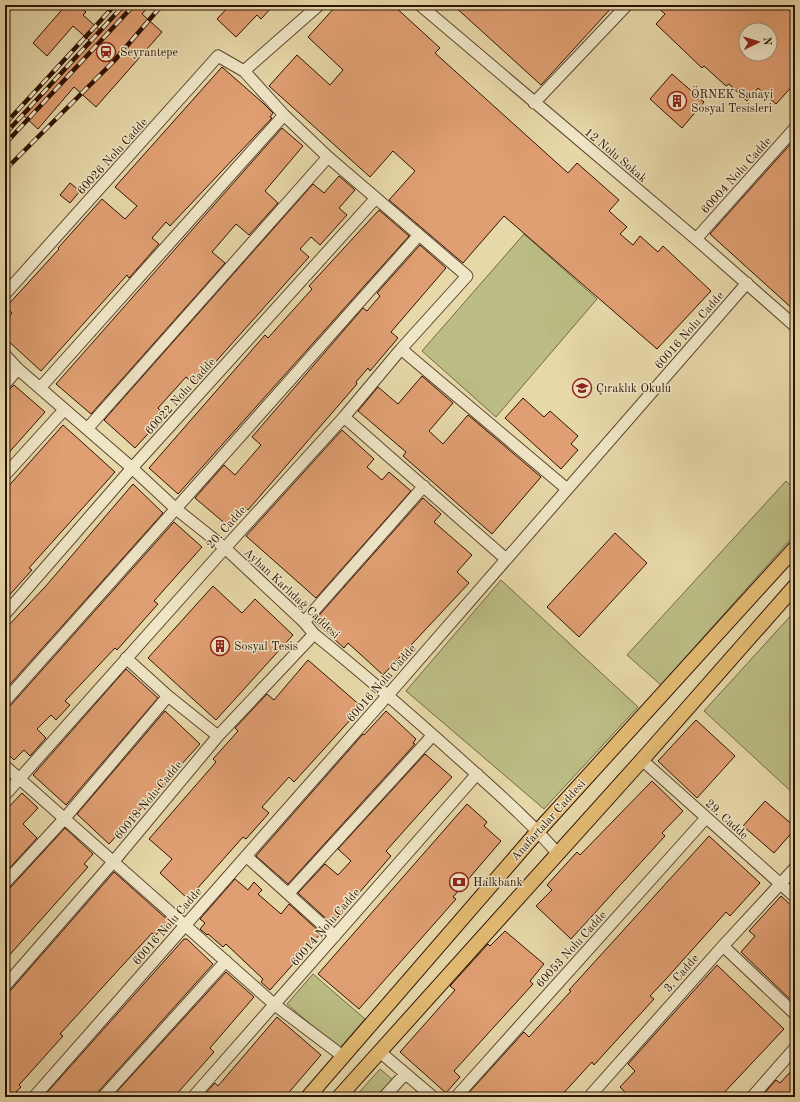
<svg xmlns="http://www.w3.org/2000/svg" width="800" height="1102" viewBox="0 0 800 1102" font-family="'Old Standard TT',serif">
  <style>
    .green { fill: #bbbd84; stroke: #746844 }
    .building { fill: #e09f72; stroke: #2e1204; fill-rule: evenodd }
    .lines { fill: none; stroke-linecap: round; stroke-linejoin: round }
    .minor-casing { stroke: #5c442d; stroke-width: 13 }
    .major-casing { stroke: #2e1204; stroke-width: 16 }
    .minor { stroke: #efe6c7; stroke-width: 11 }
    .major { stroke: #e4bc74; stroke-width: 14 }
    .rail-casing { stroke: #2e1204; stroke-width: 4.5 }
    .rail { stroke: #efe6c7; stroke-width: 3; stroke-dasharray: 9; stroke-linecap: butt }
    .labels { text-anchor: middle; stroke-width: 3; stroke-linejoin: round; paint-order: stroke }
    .poi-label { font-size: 12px; fill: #2e1204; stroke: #efe6c7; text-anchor: start }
    .street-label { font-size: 12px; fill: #2e1204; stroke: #efe6c7 }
  </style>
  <rect width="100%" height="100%" fill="#e7d8a9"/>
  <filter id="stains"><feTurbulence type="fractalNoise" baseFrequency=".005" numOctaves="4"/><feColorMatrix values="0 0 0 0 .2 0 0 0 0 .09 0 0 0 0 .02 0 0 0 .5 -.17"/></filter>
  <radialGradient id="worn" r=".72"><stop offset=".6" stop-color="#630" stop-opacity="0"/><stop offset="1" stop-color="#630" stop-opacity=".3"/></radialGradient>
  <path class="green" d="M524 234 597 299 496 417 422 351Z
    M786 481 795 490V534L661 685 627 655Z
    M501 580 638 707 544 809 406 691Z
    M795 611V795L704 711Z
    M313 974 365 1019 339 1049 287 1004Z
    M380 1069 393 1080 378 1097H355Z"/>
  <path class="building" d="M66 5H77L86 12 83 15 101 31 123 5H150L142 14 162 32 96 107 74 87 38 129 24 116 90 41 73 26 47 56 33 43Z
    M230 5H274L261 19 257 15 236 37 217 19Z
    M337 5H393L440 48 435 53 568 173 577 163 619 200 609 211 627 227 620 234 633 245 640 236 658 252 663 246 711 291 657 349 504 216 463 263 389 200 415 171 393 151 370 177 269 86 297 55 330 85 343 70 308 37Z
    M453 5H614L541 85Z
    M655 5H795V83L776 104 758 88 747 101 729 84 726 86 704 66 702 68 656 24 665 14ZM746 30H770V54H746Z
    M222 67 263 103 273 113 270 117 272 118 170 226 166 222 152 238 159 244 129 278 127 275 41 371 5 338V321L12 313 6 307 59 249 58 248 102 199 125 219 137 206 115 187Z
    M672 74 704 102 682 128 650 99Z
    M282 128 303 146 265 191 278 203 249 235 236 224 212 252 225 263 91 414 56 384Z
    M795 139V311L710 234Z
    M339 176 355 190 339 208 347 215 320 245 311 237 300 249 309 257 195 385 186 377 158 408 165 415 135 448 104 420 313 184 324 193Z
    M70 183 80 191 70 203 60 195Z
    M379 210 409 236 178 494 149 468 265 335 268 338 312 289 309 286Z
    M420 245 446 268 391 332 398 338 370 371 368 368 356 382 357 384 248 510 244 507 228 526 195 498 224 465 235 475 261 445 252 437 363 308 367 311 380 296 377 293Z
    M422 376 453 403 429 431 443 444 468 415 541 477 492 534 403 456 406 452 358 411 378 387 398 404Z
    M14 385 45 412 5 457V393Z
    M523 398 544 417 550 411 578 436 571 444 578 450 561 469 505 418Z
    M63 425 115 472 29 568 32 570 5 600V490Z
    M342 430 374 459 367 467 382 480 389 472 411 491 316 598 246 536Z
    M133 484 163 513 5 690V629L45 587Z
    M423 498 441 514 434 522 472 555 457 572 469 583 383 675 348 643 344 648 314 621Z
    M174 522 202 547 154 601 158 604 117 650 115 648 65 701 70 705 56 720 51 715 37 729 46 738 30 756 24 750 14 760 5 751V708L10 706Z
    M615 533 647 563 579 637 547 607Z
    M213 586 242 613 255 599 293 635 216 720 148 658Z
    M308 660 362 707 294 782 289 777 262 807 269 813 246 839 243 837 188 899 160 873 172 859 149 839 216 762 213 759 238 731 235 728 267 694 274 700Z
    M126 669 158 698 66 805 33 775Z
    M165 711 200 744 109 844 77 814Z
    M386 711 416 739 413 743 415 744 288 884 256 856 363 734 364 735Z
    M696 720 735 756 697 798 658 761Z
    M425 754 452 777 386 851 391 856 332 924 298 893 325 864 338 875 351 861 338 849Z
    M652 781 683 811 662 833 665 836 571 939 536 906 552 890 547 885 577 852 580 855Z
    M22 793 38 808 23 824 37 838 5 873V811Z
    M765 801 795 827V829L774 853 743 826Z
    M467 804 487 822 484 826 501 841 453 897 456 899 359 1009 318 974Z
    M65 828 93 854 84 864 88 867 5 960V890L10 888Z
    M709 836 760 883 730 916 726 912 666 979 650 996 654 999 594 1065 592 1062 560 1097H465L524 1032 529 1037 571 991 569 990Z
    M114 872 169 921 155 936 152 933 60 1034 63 1036 19 1085 21 1087 11 1097H5V993L10 991Z
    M235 879 248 890 254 882 262 890 258 894 281 914 289 904 321 933 270 990 261 982 263 979 226 944 223 947 208 934 207 935 200 929 205 923 200 919Z
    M781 896 795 909V1004L741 952 755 936 749 931Z
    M505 931 544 964 530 981 533 984 454 1071 460 1077 446 1093 400 1052 455 990 450 986 488 944 490 946Z
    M184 939H187L213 964 98 1092 96 1097H43Z
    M717 965 784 1029 720 1097H620L625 1092 620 1087 635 1071 628 1064Z
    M226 972 254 997 210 1048 214 1052 174 1097H112Z
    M277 1017 321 1055 285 1097H202L215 1083 218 1086Z
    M795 1067V1097H761L776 1080 780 1083Z"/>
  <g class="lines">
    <defs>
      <path id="minor" d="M420 5 696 239 795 326
        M534 103 627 5
        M696 239 795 128
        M5 294 218 56 244 71
        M401 349 567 489
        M5 355 18 369 132 468 176 509 225 548 304 622 314 634C365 675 413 717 462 761 495 791 529 820 558 854
        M5 384 18 369
        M40 388 284 115
        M344 417 506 559
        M87 429 328 157
        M5 475 64 410
        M5 614 132 468 376 198
        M304 622 424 486
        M126 658 168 696 218 736
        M5 701 419 235
        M642 760 795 897
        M5 766 275 1005 344 1057
        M5 795 225 548 344 417 401 349 467 276 328 157 284 115 244 71 319 5
        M246 856 335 936
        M5 883 65 818 168 696
        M289 893 433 735
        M723 946 795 1014
        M5 986 114 861 218 736 314 634
        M380 1052 433 1097
        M34 1097 388 695 747 283
        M103 1097 226 961
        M193 1097 477 774
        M384 1097 405 1074
        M456 1097 706 818
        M589 1097 723 946 795 868
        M752 1097 795 1048"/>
      <path id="major" d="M308 1097 538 831 795 548
        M339 1097 642 760 795 586"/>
    </defs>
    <use href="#minor" class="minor-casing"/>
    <use href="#major" class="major-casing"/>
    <use href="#minor" class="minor"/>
    <use href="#major" class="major"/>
    <defs>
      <path id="rail" d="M5 124 115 5
        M5 134 124 5
        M5 144 134 5
        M5 170 114 61 162 5"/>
    </defs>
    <use href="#rail" class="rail-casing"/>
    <use href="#rail" class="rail"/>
  </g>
  <defs>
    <symbol id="station-ring" viewBox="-11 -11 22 22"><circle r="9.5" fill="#efe6c7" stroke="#8f2418" stroke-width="1.5"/><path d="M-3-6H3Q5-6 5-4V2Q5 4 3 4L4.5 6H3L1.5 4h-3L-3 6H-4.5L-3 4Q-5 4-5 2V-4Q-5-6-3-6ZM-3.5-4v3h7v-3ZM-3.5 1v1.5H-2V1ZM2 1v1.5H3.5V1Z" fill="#8f2418"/></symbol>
    <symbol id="building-ring" viewBox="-11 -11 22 22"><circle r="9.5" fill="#efe6c7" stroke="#8f2418" stroke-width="1.5"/><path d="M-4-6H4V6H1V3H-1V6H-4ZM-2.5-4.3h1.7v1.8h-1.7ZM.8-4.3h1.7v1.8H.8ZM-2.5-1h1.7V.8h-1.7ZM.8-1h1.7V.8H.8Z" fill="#8f2418"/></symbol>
    <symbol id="school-ring" viewBox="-11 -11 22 22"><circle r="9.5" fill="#efe6c7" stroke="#8f2418" stroke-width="1.5"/><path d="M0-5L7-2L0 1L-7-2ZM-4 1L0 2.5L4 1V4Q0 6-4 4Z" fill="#8f2418"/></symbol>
    <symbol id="bank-ring" viewBox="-11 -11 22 22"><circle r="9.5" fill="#efe6c7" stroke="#8f2418" stroke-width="1.5"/><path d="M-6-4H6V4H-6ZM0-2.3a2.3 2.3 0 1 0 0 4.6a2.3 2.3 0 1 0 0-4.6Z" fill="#8f2418"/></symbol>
  </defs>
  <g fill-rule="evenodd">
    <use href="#station-ring" x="95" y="41" width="22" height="22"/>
    <use href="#building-ring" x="666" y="90" width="22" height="22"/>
    <use href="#school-ring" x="571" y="377" width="22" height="22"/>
    <use href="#building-ring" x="209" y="635" width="22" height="22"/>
    <use href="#bank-ring" x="448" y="871" width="22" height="22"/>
  </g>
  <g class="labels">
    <g class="poi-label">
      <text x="120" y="56">Seyrantepe</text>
      <text x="691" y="98">ÖRNEK Sanayi<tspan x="691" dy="14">Sosyal Tesisleri</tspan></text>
      <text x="596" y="392">Çıraklık Okulu</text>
      <text x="234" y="650">Sosyal Tesis</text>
      <text x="473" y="886">Halkbank</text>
    </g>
    <g class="street-label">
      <text transform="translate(616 155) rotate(40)" y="4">12 Nolu Sokak</text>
      <text transform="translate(112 156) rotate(-48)" y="4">60026 Nolu Cadde</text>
      <text transform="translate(736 175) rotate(-48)" y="4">60004 Nolu Cadde</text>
      <text transform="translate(689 330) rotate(-49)" y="4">60016 Nolu Cadde</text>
      <text transform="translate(180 396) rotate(-48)" y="4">60022 Nolu Cadde</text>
      <text transform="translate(226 527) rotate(-48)" y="4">20. Cadde</text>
      <text transform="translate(292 593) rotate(43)" y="4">Ayhan Karlıdağ Caddesi</text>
      <text transform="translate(381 683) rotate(-49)" y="4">60016 Nolu Cadde</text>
      <text transform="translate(148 800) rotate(-50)" y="4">60018 Nolu Cadde</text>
      <text transform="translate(727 819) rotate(42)" y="4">29. Cadde</text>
      <text transform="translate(548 820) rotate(-48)" y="4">Anafartalar Caddesi</text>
      <text transform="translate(167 926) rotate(-49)" y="4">60016 Nolu Cadde</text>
      <text transform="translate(325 927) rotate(-49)" y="4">60014 Nolu Cadde</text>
      <text transform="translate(571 949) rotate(-48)" y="4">60053 Nolu Cadde</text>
      <text transform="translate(681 973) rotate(-49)" y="4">3. Cadde</text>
    </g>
  </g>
  <rect width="800" height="1102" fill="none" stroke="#e7d8a9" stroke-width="20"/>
  <rect x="6" y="6" width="788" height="1090" fill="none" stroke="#2e1204" stroke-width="2"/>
  <rect x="10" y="10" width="780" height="1082" fill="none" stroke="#2e1204"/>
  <g transform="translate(758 42) rotate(85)"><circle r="19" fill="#efe6c7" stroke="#a29179"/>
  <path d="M0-3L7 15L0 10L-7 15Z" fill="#8f2418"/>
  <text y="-6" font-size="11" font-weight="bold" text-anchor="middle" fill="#2e1204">N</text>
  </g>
  <rect width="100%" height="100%" filter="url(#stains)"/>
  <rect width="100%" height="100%" fill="url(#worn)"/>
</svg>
